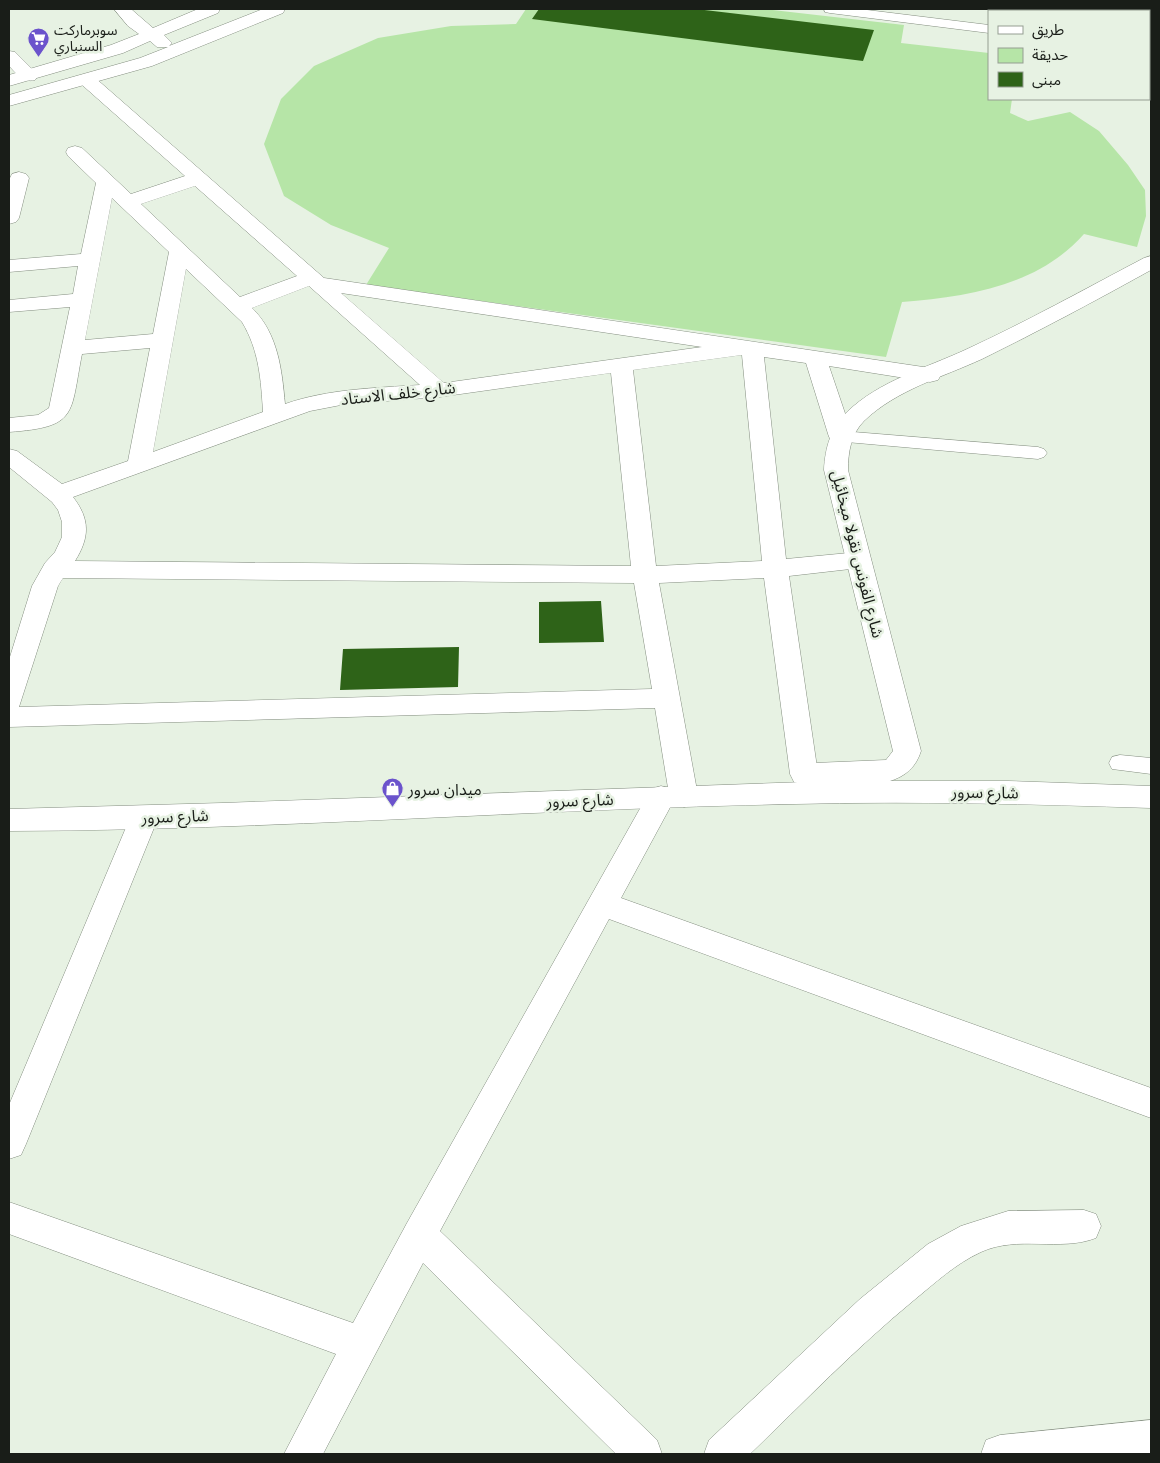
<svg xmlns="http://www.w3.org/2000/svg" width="1160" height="1463" viewBox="0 0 1160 1463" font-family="Lora,'Noto Sans Arabic',serif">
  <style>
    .green { fill: #b6e5a7 }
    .building { fill: #2e6318 }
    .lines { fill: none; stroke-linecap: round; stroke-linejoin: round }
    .service-casing { stroke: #848e80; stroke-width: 1 }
    .minor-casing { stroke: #848e80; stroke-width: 1 }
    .tertiary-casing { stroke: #848e80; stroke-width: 1 }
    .service { fill: #fff; fill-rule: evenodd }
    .minor { fill: #fff; fill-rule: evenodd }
    .tertiary { fill: #fff; fill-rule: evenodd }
    .labels { text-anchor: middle; stroke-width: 5; stroke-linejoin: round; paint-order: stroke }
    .far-poi-label { font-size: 14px; fill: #191d18; stroke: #e7f2e3; text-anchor: start }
    .street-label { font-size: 16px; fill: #191d18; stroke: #e7f2e3 }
    .poi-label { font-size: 16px; fill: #191d18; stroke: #e7f2e3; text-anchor: start }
  </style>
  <rect width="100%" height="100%" fill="#e7f2e3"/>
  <path class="green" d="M526 9H764L904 25 901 43 989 53V99H1012L1010 113 1028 121 1070 112 1099 131 1128 165 1145 190 1146 216 1137 247 1084 234C1038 286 967 297 902 302L886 357 366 285 389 248 331 225 284 196 264 144 281 99 314 66 378 38 451 26 516 24Z"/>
  <path class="building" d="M539 9H696L874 30 863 61 532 19Z
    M601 601 604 642 539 643V602Z
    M459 647 458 687 340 690 343 649Z"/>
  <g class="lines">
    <defs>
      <path id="service" d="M824 9H859L989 25V33L830 13 825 12Z
        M1102 9H1114V11H1102Z
        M1149 46H1151V54H1149Z
        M841 431 1038 447 1044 449 1047 453 1044 457 1038 459 835 441 832 437 835 433Z
        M1120 755 1151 758V774L1112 769 1109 763 1112 757Z"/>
      <path id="minor" d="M9 51 15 52 35 72 38 76 35 80C23 83 17 74 9 66Z
        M87 75 93 76 324 278 930 368 938 370 941 375 938 380 930 382 829 366 853 437 849 442 841 444 833 442 829 437 806 363 764 357 786 559 859 552 868 554 871 560 868 566 859 568 789 576 818 774 814 782 804 785 794 782 790 774 764 578 659 583 698 796 694 804 684 807 673 802 621 898 1151 1088V1118L609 919 440 1231 657 1440 662 1454H616L423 1263 323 1454H284L336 1354 9 1234V1202L353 1323 407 1223 651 789 661 786 668 788 655 708 9 727V660L32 586 45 563 55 552 62 537V522L58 510 52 502 9 467V449L17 451 62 484 128 461 150 348 82 354C70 415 78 427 9 432V418L38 415 49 408 70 307 9 312V300L73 294 78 266 9 272V260L81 254 96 183 68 156 66 152 68 148 75 146 82 148 131 194 185 176 81 84 78 80 81 76ZM195 186 297 276 240 297 141 204ZM112 198 169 252 153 334 85 340ZM186 269 242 322C259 350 261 380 263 412L153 452ZM309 286 420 385C375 388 328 389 285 404 282 370 278 333 252 308ZM341 293 702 347 444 383ZM742 355 762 561 656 566 633 370ZM611 373 631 566 75 561C90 537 90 519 73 497L310 411 346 404 439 397ZM63 578 634 583 652 689 19 707 58 586Z
        M19 172 26 174 29 178 19 218 16 222 9 224V180L12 174Z
        M144 807 154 810 158 818 26 1144 21 1155 9 1159V1105L130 818 134 810Z
        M1084 1210 1096 1214 1101 1226 1096 1238C1060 1252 1018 1235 981 1252 955 1264 935 1283 913 1301 856 1348 804 1402 750 1454H704L709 1440 860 1299 928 1244 961 1226 1008 1211Z
        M1151 1420V1454H981L986 1440 1000 1435Z"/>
      <path id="tertiary" d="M114 9H131L153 28 198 9H220L218 13 164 35 172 43 169 46 263 9H285L283 13 152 66 9 106V95L140 58 168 47H157L150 41 123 53 9 86V75L111 45 139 34 128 26Z
        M1151 256V270C1095 301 1039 331 982 359 943 377 896 390 864 421 851 434 848 452 848 470L921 751C916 767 906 776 890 781H1008L1151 786V808C1032 804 914 801 795 804 533 809 271 830 9 831V809L222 803 805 782 800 774 804 766 814 763 886 760 893 751 824 470C825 448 831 427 847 412 879 381 926 368 965 350 1026 322 1085 289 1144 258Z"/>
    </defs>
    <use href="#service" class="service-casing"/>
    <use href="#minor" class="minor-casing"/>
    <use href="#tertiary" class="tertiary-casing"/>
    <use href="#service" class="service"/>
    <use href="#minor" class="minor"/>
    <use href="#tertiary" class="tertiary"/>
  </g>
  <defs>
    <symbol id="supermarket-pin" viewBox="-11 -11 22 30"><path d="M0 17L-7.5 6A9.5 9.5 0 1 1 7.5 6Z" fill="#6b53cc" stroke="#e7f2e3"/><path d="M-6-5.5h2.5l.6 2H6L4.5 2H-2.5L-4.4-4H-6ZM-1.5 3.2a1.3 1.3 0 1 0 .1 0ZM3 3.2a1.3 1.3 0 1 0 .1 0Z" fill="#fff"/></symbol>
    <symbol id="shop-pin" viewBox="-11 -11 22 30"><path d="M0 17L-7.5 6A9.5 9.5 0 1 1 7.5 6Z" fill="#6b53cc" stroke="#e7f2e3"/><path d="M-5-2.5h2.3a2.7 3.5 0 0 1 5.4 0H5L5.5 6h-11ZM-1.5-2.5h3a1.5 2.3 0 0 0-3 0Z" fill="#fff"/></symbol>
  </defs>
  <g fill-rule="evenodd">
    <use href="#supermarket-pin" x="26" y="26" width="25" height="34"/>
    <use href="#shop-pin" x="380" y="776" width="25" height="34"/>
  </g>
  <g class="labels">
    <g class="far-poi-label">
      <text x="54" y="35">سوبرماركت<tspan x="54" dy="16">السنباري</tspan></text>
    </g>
    <g class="street-label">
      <text transform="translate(398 393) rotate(-6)" y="6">شارع خلف الاستاد</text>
      <text transform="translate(858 554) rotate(76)" y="6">شارع الفونس نقولا ميخائيل</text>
      <text transform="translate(985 792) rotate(1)" y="6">شارع سرور</text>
      <text transform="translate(580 800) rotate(-2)" y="6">شارع سرور</text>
      <text transform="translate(175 816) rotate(-2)" y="6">شارع سرور</text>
    </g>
    <g class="poi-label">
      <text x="408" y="795">ميدان سرور</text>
    </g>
  </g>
  <rect width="1160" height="1463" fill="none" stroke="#191d18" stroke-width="20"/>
  <rect x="988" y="10" width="162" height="90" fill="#e7f2e3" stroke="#959d92"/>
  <rect x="998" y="26" width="25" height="8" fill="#ffffff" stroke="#959d92"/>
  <text x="1032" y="35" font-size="15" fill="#191d18">طريق</text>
  <rect x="998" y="48" width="25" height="15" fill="#b6e5a7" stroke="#959d92"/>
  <text x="1032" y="60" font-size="15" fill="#191d18">حديقة</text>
  <rect x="998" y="72" width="25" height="15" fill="#2e6318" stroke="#959d92"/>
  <text x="1032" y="85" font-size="15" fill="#191d18">مبنى</text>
</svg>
